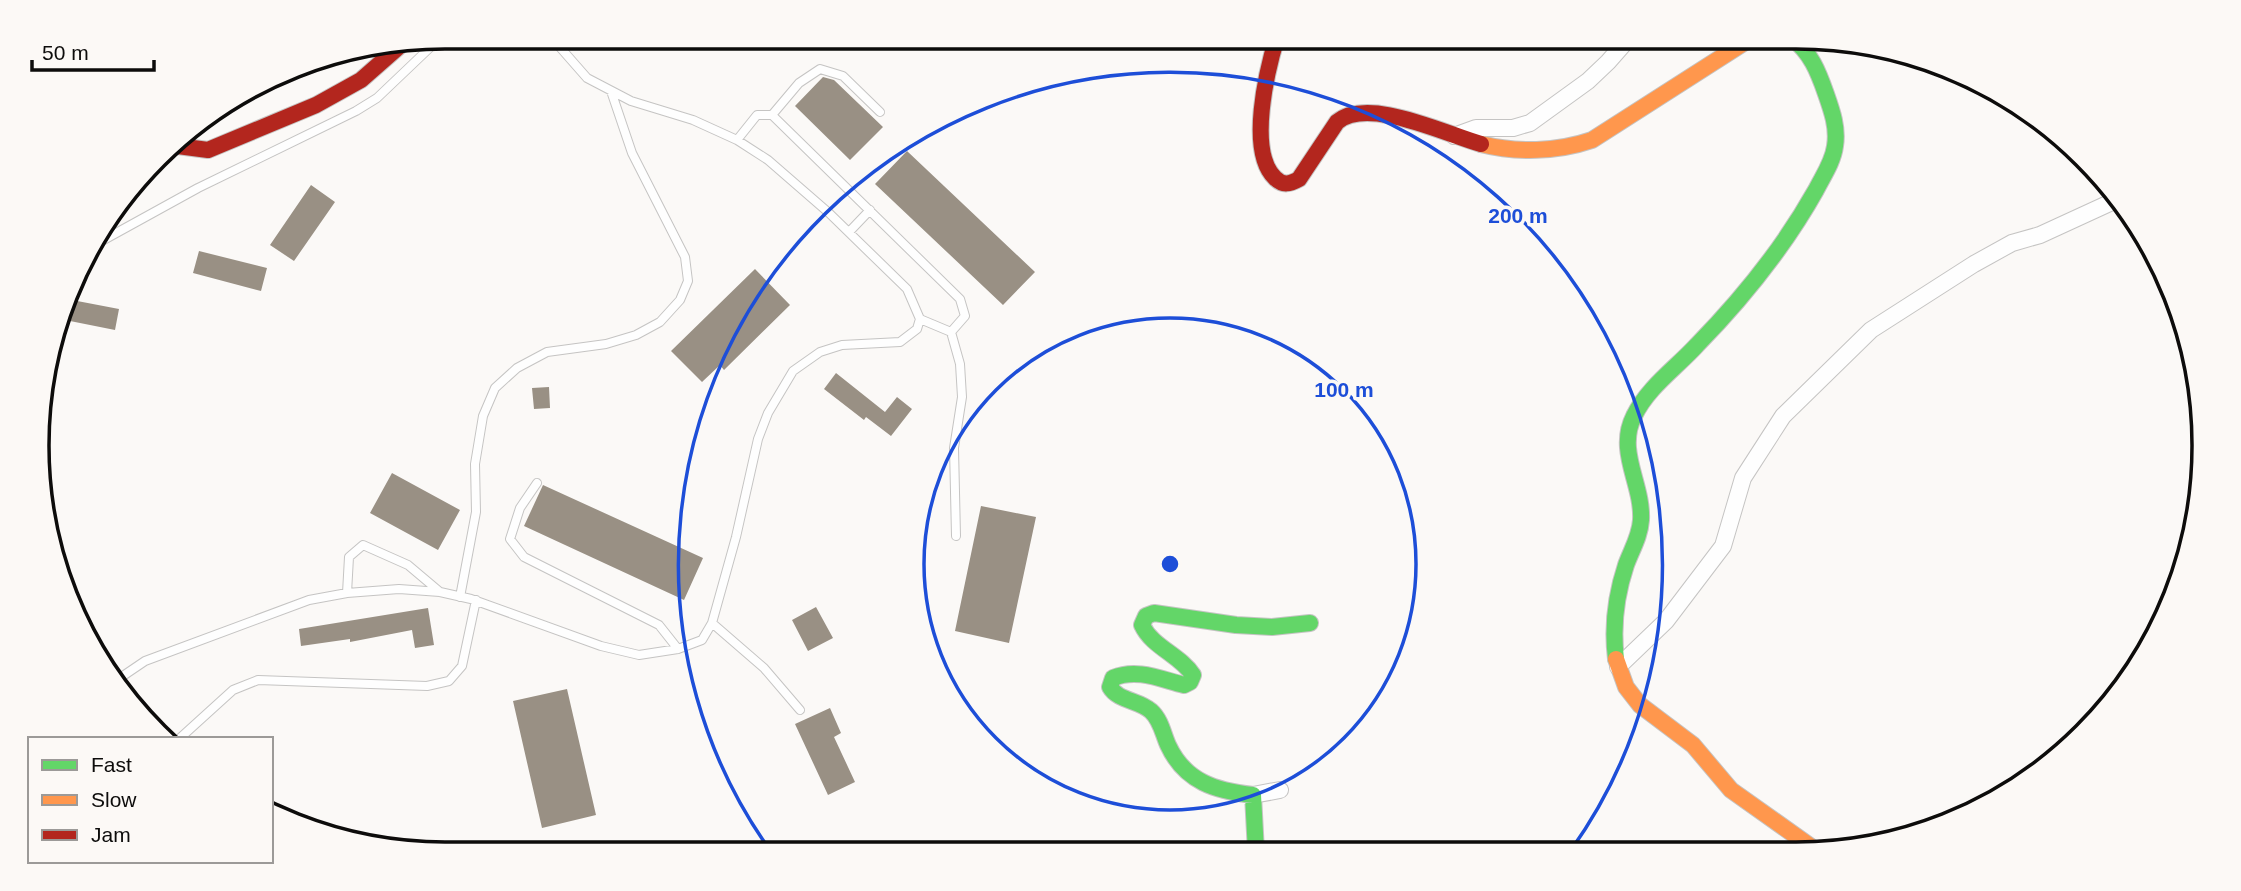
<svg xmlns="http://www.w3.org/2000/svg" width="2241" height="891" viewBox="0 0 2241 891" font-family="Helvetica,sans-serif">
  <style>
    .building { fill: #999084 }
    .lines { fill: none; stroke-linecap: round; stroke-linejoin: round }
    .lane-casing { stroke: #c5c4c3; stroke-width: 10 }
    .street-casing { stroke: #c5c4c3; stroke-width: 18 }
    .fast-casing { stroke: #c5c4c3; stroke-width: 18 }
    .slow-casing { stroke: #c5c4c3; stroke-width: 18 }
    .jam-casing { stroke: #c5c4c3; stroke-width: 18 }
    .lane { stroke: #fefefe; stroke-width: 8 }
    .street { stroke: #fefefe; stroke-width: 16 }
    .fast { stroke: #63d668; stroke-width: 16 }
    .slow { stroke: #ff974d; stroke-width: 16 }
    .jam { stroke: #b3261e; stroke-width: 16 }
    .ring { fill: none; stroke: #1d4ed8; stroke-width: 3.5 }
    .rim { fill: none; stroke: #0d0c0b; stroke-width: 3.5 }
    .centre { fill: #1d4ed8; stroke: #fcf9f6; stroke-width: 3.5 }
    .ring-label { font-size: 21px; text-anchor: middle; font-weight: bold; fill: #1d4ed8; stroke: #fcf9f6; stroke-width: 7; stroke-linejoin: round; paint-order: stroke }
  </style>
  <rect width="100%" height="100%" fill="#fbf9f7"/>
  <path class="building" d="M823 77 834 80 883 127 850 160 795 106Z
    M907 151 1035 272 1003 305 875 184Z
    M311 185 335 202 294 261 270 245Z
    M199 251 267 268 261 291 193 273Z
    M755 269 790 305 724 370 720 365 702 382 671 351Z
    M72 300 119 309 115 330 65 320Z
    M836 373 885 412 897 397 912 409 891 436 866 417 864 420 824 389Z
    M549 387 550 408 534 409 532 388Z
    M392 473 460 510 438 550 370 513Z
    M543 485 703 558 684 600 524 526Z
    M981 506 1036 517 1009 643 955 631Z
    M816 607 833 638 808 651 792 620Z
    M428 608 434 645 415 648 412 630 350 642V639L301 646 299 629Z
    M567 689 596 815 542 828 513 701Z
    M830 708 841 733 834 737 855 782 828 795 795 724Z"/>
  <g class="lines">
    <defs>
      <path id="lane" d="M772 115 799 83 820 69 843 76 880 112
        M737 140 757 115H772L960 299 965 316 951 332 960 364 962 397 954 448 956 536
        M849 232 870 210
        M89 248 198 188 356 111 377 98 440 38
        M920 319 951 332
        M537 483 520 508 510 539 524 557 659 625 678 649
        M347 593 349 557 363 545 408 565 440 592
        M460 597 476 512 475 464 483 416 495 388 517 368 547 352 606 344 636 335 660 322 680 300 688 281 685 257 632 153 611 91
        M712 623 764 668 800 710
        M114 682 145 661 309 600 347 593 399 589 440 592 471 599 601 646 639 655 678 649 702 640 712 623 736 537 758 439 768 413 793 371 820 352 842 345 900 342 917 329 920 319 907 289 829 213 768 160 737 140 693 120 631 101 587 78 551 37
        M179 739 233 690 258 680 427 686 449 681 462 666 476 600"/>
      <path id="street" d="M1454 136 1476 128H1513L1530 123 1588 81 1608 62 1630 37
        M1618 667 1666 621 1723 546 1743 478 1783 416 1871 330 1974 264 2012 243 2040 235 2114 201
        M1253 795 1280 790"/>
      <path id="fast" d="M1616 659C1612 627 1616 595 1626 565 1632 549 1640 536 1641 520 1643 484 1616 451 1634 416 1648 387 1676 368 1697 345 1743 298 1784 247 1816 190 1823 176 1833 162 1835 146 1838 128 1832 111 1826 94 1818 71 1811 53 1791 37
        M1256 852 1253 795C1216 791 1185 782 1168 745 1163 734 1161 720 1151 711 1139 700 1118 701 1110 687L1113 678C1137 668 1160 679 1184 685L1190 682 1193 675C1180 655 1152 647 1142 625L1146 616 1154 613 1236 625 1272 627 1310 623"/>
      <path id="slow" d="M1481 144C1516 153 1557 152 1592 140L1753 37
        M1616 659 1626 687 1640 705 1693 745 1731 790 1817 851"/>
      <path id="jam" d="M1277 37C1267 70 1247 151 1275 178 1283 186 1290 184 1299 179L1337 122C1368 96 1445 134 1481 144
        M170 145 208 150 316 105 361 80 402 44"/>
    </defs>
    <use href="#lane" class="lane-casing"/>
    <use href="#street" class="street-casing"/>
    <use href="#fast" class="fast-casing"/>
    <use href="#slow" class="slow-casing"/>
    <use href="#jam" class="jam-casing"/>
    <use href="#lane" class="lane"/>
    <use href="#street" class="street"/>
    <use href="#fast" class="fast"/>
    <use href="#slow" class="slow"/>
    <use href="#jam" class="jam"/>
  </g>
  <g class="ring">
    <circle cx="1170" cy="564" r="246"/>
    <path d="M772 853A492 492 0 1 1 1571 850"/>
  </g>
  <path d="M0 0H2241V891H0ZM445 49H1796A396 396 0 0 1 2192 445V446A396 396 0 0 1 1796 842H445A396 396 0 0 1 49 446V445A396 396 0 0 1 445 49Z" fill="#fcf9f6" fill-rule="evenodd"/>
  <path class="rim" d="M445 49H1796A396 396 0 0 1 2192 445V446A396 396 0 0 1 1796 842H445A396 396 0 0 1 49 446V445A396 396 0 0 1 445 49Z"/>
  <circle cx="1170" cy="564" r="10" class="centre"/>
  <g class="ring-label">
    <text x="1518" y="223">200 m</text>
    <text x="1344" y="397">100 m</text>
  </g>
  <rect x="28" y="737" width="245" height="126" fill="#fcf9f6" stroke="#9c9a98" stroke-width="2"/>
  <rect x="42" y="760" width="35" height="10" fill="#63d668" stroke="#9c9a98" stroke-width="2"/>
  <text x="91" y="772" font-size="21" fill="#0d0c0b">Fast</text>
  <rect x="42" y="795" width="35" height="10" fill="#ff974d" stroke="#9c9a98" stroke-width="2"/>
  <text x="91" y="807" font-size="21" fill="#0d0c0b">Slow</text>
  <rect x="42" y="830" width="35" height="10" fill="#b3261e" stroke="#9c9a98" stroke-width="2"/>
  <text x="91" y="842" font-size="21" fill="#0d0c0b">Jam</text>
  <path d="M32 60v10h122v-10" fill="none" stroke="#0d0c0b" stroke-width="3.5"/>
  <text x="42" y="60" font-size="21" fill="#0d0c0b" stroke="#fcf9f6" stroke-width="5" paint-order="stroke">50 m</text>
</svg>
